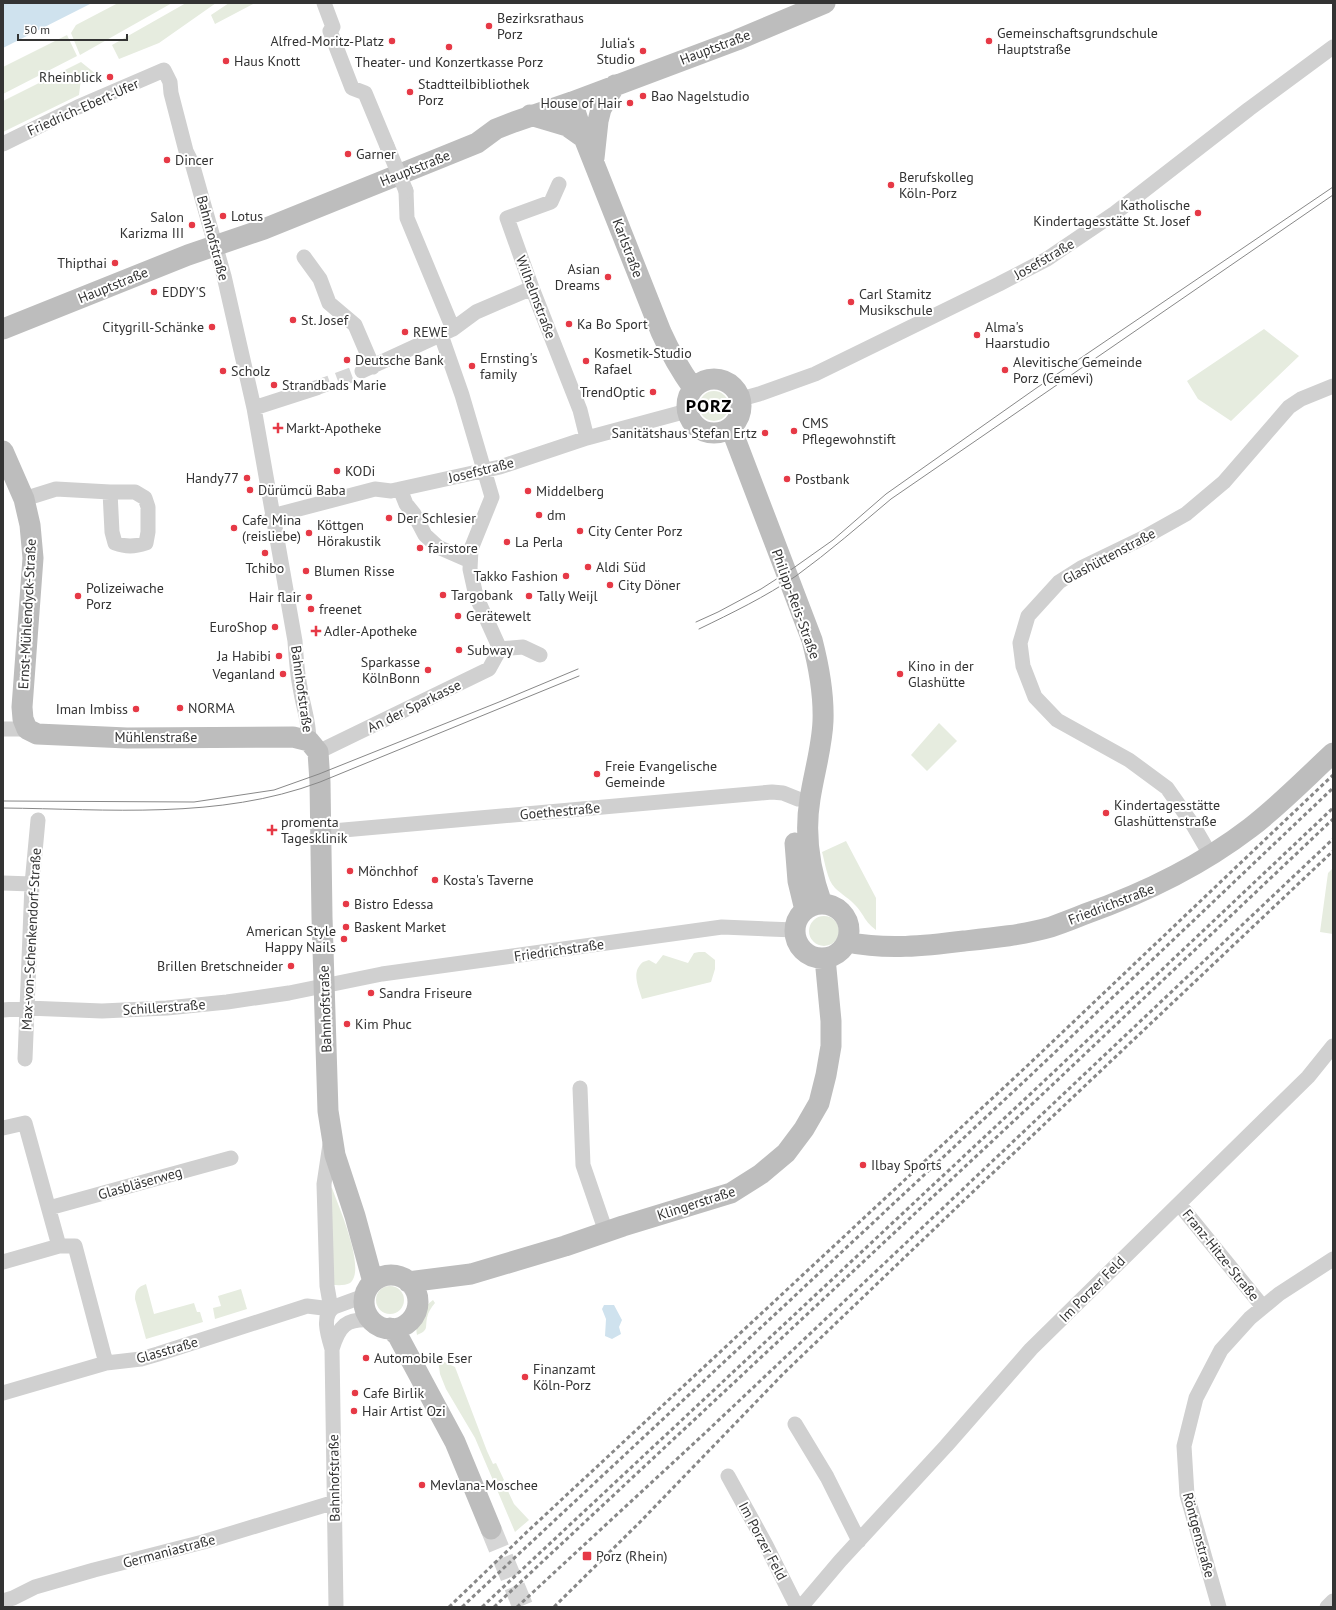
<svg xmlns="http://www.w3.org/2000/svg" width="1336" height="1610" viewBox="0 0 1336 1610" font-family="'PT Sans',sans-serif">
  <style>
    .green { fill: #e6ecdf }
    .water { fill: #cfe2ee }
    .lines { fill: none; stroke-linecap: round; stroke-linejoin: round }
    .street-tunnel { stroke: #d6d6d6; stroke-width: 15; stroke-dasharray: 15 8; stroke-linecap: butt }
    .secondary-tunnel { stroke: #d6d6d6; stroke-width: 21; stroke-dasharray: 21 10; stroke-linecap: butt }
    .street { stroke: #d0d0d0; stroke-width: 15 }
    .secondary { stroke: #bdbdbd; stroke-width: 21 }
    .tram { stroke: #888; stroke-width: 1 }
    .rail { stroke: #888; stroke-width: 3; stroke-dasharray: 4 3; stroke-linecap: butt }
    .street-bridge { stroke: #d0d0d0; stroke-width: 15 }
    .poi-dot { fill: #e63946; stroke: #fff; stroke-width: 1.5 }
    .labels { text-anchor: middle; stroke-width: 4; stroke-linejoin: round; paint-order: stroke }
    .poi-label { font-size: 14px; fill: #333; stroke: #fff; text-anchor: start }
    .street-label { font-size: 14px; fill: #333; stroke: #fff }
    .district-label { font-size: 18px; font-weight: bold; letter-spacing: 1px; fill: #000; stroke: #fff }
  </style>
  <rect width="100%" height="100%" fill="#fff"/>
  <path class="green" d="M118 3H172L80 55 71 33 76 25Z
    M186 3H216L159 43 119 59 112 45Z
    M229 3H255L215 24 211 15Z
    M67 35 77 56 3 94V67Z
    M81 62 96 74 81 79 79 95 3 132V101Z
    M1264 329 1299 356 1231 421 1198 399 1187 381Z
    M699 406a15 15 0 1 1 30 0a15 15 0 1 1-30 0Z
    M939 723 957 741 927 771 911 755Z
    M846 841 876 898V930C864 921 865 916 856 906 850 899 841 894 835 888 827 880 825 862 822 852Z
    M1333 868V934L1320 932 1328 873Z
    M809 931a15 15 0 1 1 30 0a15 15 0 1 1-30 0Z
    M699 952H705L715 960V969L711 982 642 999C638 985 631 972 643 962L649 960 656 964 663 955 688 963 694 953Z
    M329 1188H332C338 1205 367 1270 350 1283 345 1286 337 1285 332 1285Z
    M146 1284 154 1314 194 1303 197 1312H200L203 1322 146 1339 135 1299C135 1290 138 1287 146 1284Z
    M376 1300a14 14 0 1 1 28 0a14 14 0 1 1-28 0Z
    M241 1289 247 1309 215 1319 213 1308 221 1306 218 1296Z
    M433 1300 435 1303C431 1308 428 1312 427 1318 425 1328 429 1330 417 1335 414 1321 422 1308 433 1300Z
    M438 1359 455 1367 487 1451 493 1464 496 1463 504 1480 502 1482 505 1489H507L514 1504 529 1520 515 1532 475 1438 446 1389 440 1374Z"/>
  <path class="water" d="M3 3H92L3 48Z
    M604 1305H614L622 1320 619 1327 621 1334 612 1339 605 1336 606 1319 602 1309Z"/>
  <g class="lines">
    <path class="street-tunnel" d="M316 388 362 371"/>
    <path class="secondary-tunnel" d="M491 1529 523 1607"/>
    <path class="street" d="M324 3 333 27 330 31 352 88 365 93 387 146
      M3 144 78 107 164 70 170 82 171 93 186 151 192 163 224 276 254 408 295 641C296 656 297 672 300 687 303 707 309 720 309 741
      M559 184 551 202 507 218 532 288 580 410 587 438
      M406 191 407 218 453 329
      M304 257 320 279 329 303 355 325 373 367
      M441 335 462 395 492 497 471 549 470 569 476 596 500 649 523 647 540 655
      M362 371 453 329 476 312 532 288
      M741 399 759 394 815 374 999 284 1047 259 1115 213 1249 109 1333 47
      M254 408 316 388
      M400 489 406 504 414 514 425 535 438 547 470 561
      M24 499 56 489 110 492H135L145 498 148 507V532L146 543C134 547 126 547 115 543L112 532 110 492
      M272 516 375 489 391 491 500 467 587 438 687 411
      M3 729H27
      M318 752 489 669 500 649
      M321 832 772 792 783 793 798 799
      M1211 856 1193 825 1167 788 1129 760 1057 720 1035 697 1023 666 1020 643 1028 616 1059 582 1081 568 1143 538 1186 514 1224 482 1289 407 1301 399 1333 386
      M3 883 32 884
      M3 1010 27 1008 102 1011 167 1008 227 1002 289 993 382 974 722 927 795 930
      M25 1059 32 884 38 820
      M580 1088 583 1165 606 1232
      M3 1128 25 1123 59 1246H75L106 1363
      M1179 1204 1263 1307
      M49 1208 231 1158
      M3 1262 59 1246
      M332 1349C339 1326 346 1318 371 1320
      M3 1393 106 1363 141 1359 158 1354 307 1306 331 1309 327 1286 324 1184 330 1144
      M795 1424 827 1477 859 1541
      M728 1476 766 1545 797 1607
      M3 1601 13 1598 35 1587 94 1570 203 1542 335 1502
      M336 1607 332 1349C328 1336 321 1315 334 1307L364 1296
      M801 1607 840 1561 946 1446 1031 1349 1308 1077 1333 1046
      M1219 1607 1187 1495 1184 1446 1196 1398 1221 1350 1250 1318 1279 1294 1333 1259
      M1327 1607 1333 1601"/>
    <path class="secondary" d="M572 102 584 138 661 332C670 352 680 370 693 388
      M530 115 567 126 584 138
      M594 158 598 121 601 109 615 85
      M3 329 188 255 264 229 440 158 477 143 496 129 514 122 572 102 737 40 825 3
      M687 406a27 27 0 1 1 54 0a27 27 0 1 1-54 0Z
      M731 428 812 640C819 667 824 693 823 721 822 747 814 773 810 799 804 835 810 871 822 904
      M3 451 24 499 30 525 33 558 22 707 23 719 27 729 37 734 127 738 293 737 309 741 318 752 320 782 322 917 328 1111 335 1155 355 1216 373 1282
      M795 843 798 881 805 910
      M795 931a27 27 0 1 1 54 0a27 27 0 1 1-54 0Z
      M847 942C886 950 925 946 964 941 993 938 1023 935 1051 927 1062 923 1073 919 1085 914 1145 893 1199 867 1250 828 1280 805 1306 778 1333 753
      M364 1302a27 27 0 1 1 54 0a27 27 0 1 1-54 0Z
      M408 1282 471 1274 565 1246 623 1226 731 1193 761 1174 786 1153 804 1129 819 1103 826 1075 831 1046V1021L825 958
      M390 1328 398 1336 455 1442 491 1529"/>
    <path class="tram" d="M696 622 718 612 761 589 792 569 833 540 886 494 1035 389 1333 187
      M699 629C732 613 765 597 796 576 829 552 860 525 891 499L1333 195
      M3 801 194 802 274 790 319 774 499 702 578 669
      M3 808C108 809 219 820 320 782L579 676"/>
    <path class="rail" d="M449 1607 529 1530 1027 1066 1333 775
      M462 1607 1031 1075 1333 788
      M482 1607 1041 1084 1333 808
      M494 1607 1047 1090 1333 819
      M517 1607 704 1434 1333 839
      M554 1607 640 1522 784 1373 978 1187 1333 851"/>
    <path class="street-bridge" d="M387 146 406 191"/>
  </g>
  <g class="poi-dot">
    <circle cx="489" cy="26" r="4"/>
    <circle cx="392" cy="41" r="4"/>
    <circle cx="989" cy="41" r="4"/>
    <circle cx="449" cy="47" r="4"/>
    <circle cx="643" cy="51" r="4"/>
    <circle cx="226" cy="61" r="4"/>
    <circle cx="110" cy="77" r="4"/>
    <circle cx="410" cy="92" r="4"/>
    <circle cx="643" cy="96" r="4"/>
    <circle cx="630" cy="103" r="4"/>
    <circle cx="348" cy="154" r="4"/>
    <circle cx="167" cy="160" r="4"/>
    <circle cx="891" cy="185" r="4"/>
    <circle cx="1198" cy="213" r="4"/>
    <circle cx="223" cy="216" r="4"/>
    <circle cx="192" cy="225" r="4"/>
    <circle cx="115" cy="263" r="4"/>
    <circle cx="608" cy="277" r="4"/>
    <circle cx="154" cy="292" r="4"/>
    <circle cx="851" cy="302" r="4"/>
    <circle cx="293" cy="320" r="4"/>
    <circle cx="569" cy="324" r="4"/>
    <circle cx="212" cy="327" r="4"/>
    <circle cx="405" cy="332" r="4"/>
    <circle cx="977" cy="335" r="4"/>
    <circle cx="347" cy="360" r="4"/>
    <circle cx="586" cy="361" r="4"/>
    <circle cx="472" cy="366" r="4"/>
    <circle cx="1005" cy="370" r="4"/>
    <circle cx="223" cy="371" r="4"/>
    <circle cx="274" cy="385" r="4"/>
    <circle cx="653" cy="392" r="4"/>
    <path d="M276 422h4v4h4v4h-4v4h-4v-4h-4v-4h4z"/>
    <circle cx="794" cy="431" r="4"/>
    <circle cx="765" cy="433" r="4"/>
    <circle cx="337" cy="471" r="4"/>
    <circle cx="247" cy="478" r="4"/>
    <circle cx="787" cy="479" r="4"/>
    <circle cx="250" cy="490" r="4"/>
    <circle cx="528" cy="491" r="4"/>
    <circle cx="539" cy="515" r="4"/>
    <circle cx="389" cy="518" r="4"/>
    <circle cx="234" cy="528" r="4"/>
    <circle cx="580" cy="531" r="4"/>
    <circle cx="309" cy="533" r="4"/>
    <circle cx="507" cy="542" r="4"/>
    <circle cx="420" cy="548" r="4"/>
    <circle cx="265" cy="553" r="4"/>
    <circle cx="588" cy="567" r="4"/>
    <circle cx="306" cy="571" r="4"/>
    <circle cx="566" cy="576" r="4"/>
    <circle cx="610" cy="585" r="4"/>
    <circle cx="443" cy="595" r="4"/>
    <circle cx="78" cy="596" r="4"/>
    <circle cx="529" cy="596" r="4"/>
    <circle cx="309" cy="597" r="4"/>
    <circle cx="311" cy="609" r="4"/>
    <circle cx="458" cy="616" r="4"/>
    <circle cx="275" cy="627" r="4"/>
    <path d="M314 625h4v4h4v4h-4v4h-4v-4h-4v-4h4z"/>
    <circle cx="459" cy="650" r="4"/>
    <circle cx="279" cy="656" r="4"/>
    <circle cx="428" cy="670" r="4"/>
    <circle cx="283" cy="674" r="4"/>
    <circle cx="900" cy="674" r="4"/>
    <circle cx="180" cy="708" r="4"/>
    <circle cx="136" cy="709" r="4"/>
    <circle cx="597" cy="774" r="4"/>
    <circle cx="1106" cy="813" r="4"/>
    <path d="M270 824h4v4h4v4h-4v4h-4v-4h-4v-4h4z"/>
    <circle cx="350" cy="871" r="4"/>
    <circle cx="435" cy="880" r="4"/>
    <circle cx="346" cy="904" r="4"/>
    <circle cx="346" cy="927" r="4"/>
    <circle cx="344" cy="939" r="4"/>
    <circle cx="291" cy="966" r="4"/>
    <circle cx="371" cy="993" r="4"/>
    <circle cx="347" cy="1024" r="4"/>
    <circle cx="863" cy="1165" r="4"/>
    <circle cx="366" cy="1358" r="4"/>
    <circle cx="525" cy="1377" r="4"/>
    <circle cx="355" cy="1393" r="4"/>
    <circle cx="354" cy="1411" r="4"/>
    <circle cx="422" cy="1485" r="4"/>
    <rect x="582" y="1551" width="10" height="10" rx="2"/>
  </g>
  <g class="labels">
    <g class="poi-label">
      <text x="497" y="23">Bezirksrathaus<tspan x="497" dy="16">Porz</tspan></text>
      <text x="997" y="38">Gemeinschaftsgrundschule<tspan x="997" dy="16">Hauptstraße</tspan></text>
      <text x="384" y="46" text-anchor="end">Alfred-Moritz-Platz</text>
      <text x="635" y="48" text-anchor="end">Julia‘s<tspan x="635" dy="16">Studio</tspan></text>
      <text x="234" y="66">Haus Knott</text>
      <text x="449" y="67" text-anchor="middle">Theater- und Konzertkasse Porz</text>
      <text x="102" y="82" text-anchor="end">Rheinblick</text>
      <text x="418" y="89">Stadtteilbibliothek<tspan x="418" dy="16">Porz</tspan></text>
      <text x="651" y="101">Bao Nagelstudio</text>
      <text x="622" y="108" text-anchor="end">House of Hair</text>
      <text x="356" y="159">Garner</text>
      <text x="175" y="165">Dincer</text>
      <text x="899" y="182">Berufskolleg<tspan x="899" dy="16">Köln-Porz</tspan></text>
      <text x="1190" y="210" text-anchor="end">Katholische<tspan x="1190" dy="16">Kindertagesstätte St. Josef</tspan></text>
      <text x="231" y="221">Lotus</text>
      <text x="184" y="222" text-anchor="end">Salon<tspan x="184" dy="16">Karizma III</tspan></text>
      <text x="107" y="268" text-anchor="end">Thipthai</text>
      <text x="600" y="274" text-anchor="end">Asian<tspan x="600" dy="16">Dreams</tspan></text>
      <text x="162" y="297">EDDY'S</text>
      <text x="859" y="299">Carl Stamitz<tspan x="859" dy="16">Musikschule</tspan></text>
      <text x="301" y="325">St. Josef</text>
      <text x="577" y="329">Ka Bo Sport</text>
      <text x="204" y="332" text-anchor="end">Citygrill-Schänke</text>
      <text x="985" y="332">Alma's<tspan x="985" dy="16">Haarstudio</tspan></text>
      <text x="413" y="337">REWE</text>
      <text x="594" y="358">Kosmetik-Studio<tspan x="594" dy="16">Rafael</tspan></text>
      <text x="480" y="363">Ernsting's<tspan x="480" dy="16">family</tspan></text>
      <text x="355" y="365">Deutsche Bank</text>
      <text x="1013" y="367">Alevitische Gemeinde<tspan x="1013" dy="16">Porz (Cemevi)</tspan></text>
      <text x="231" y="376">Scholz</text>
      <text x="282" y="390">Strandbads Marie</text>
      <text x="645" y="397" text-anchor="end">TrendOptic</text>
      <text x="802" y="428">CMS<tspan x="802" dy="16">Pflegewohnstift</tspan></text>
      <text x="286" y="433">Markt-Apotheke</text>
      <text x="757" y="438" text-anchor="end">Sanitätshaus Stefan Ertz</text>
      <text x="345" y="476">KODi</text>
      <text x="239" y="483" text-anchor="end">Handy77</text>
      <text x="795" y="484">Postbank</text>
      <text x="258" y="495">Dürümcü Baba</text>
      <text x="536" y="496">Middelberg</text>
      <text x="547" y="520">dm</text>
      <text x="397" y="523">Der Schlesier</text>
      <text x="242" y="525">Cafe Mina<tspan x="242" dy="16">(reisliebe)</tspan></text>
      <text x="317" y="530">Köttgen<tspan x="317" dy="16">Hörakustik</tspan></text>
      <text x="588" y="536">City Center Porz</text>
      <text x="515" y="547">La Perla</text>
      <text x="428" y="553">fairstore</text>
      <text x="596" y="572">Aldi Süd</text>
      <text x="265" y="573" text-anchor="middle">Tchibo</text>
      <text x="314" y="576">Blumen Risse</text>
      <text x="558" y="581" text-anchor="end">Takko Fashion</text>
      <text x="618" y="590">City Döner</text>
      <text x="86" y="593">Polizeiwache<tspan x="86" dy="16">Porz</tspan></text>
      <text x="451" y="600">Targobank</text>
      <text x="537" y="601">Tally Weijl</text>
      <text x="301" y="602" text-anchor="end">Hair flair</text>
      <text x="319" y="614">freenet</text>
      <text x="466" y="621">Gerätewelt</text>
      <text x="267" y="632" text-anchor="end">EuroShop</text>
      <text x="324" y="636">Adler-Apotheke</text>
      <text x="467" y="655">Subway</text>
      <text x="271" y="661" text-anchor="end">Ja Habibi</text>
      <text x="420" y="667" text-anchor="end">Sparkasse<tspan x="420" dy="16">KölnBonn</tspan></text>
      <text x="908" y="671">Kino in der<tspan x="908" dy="16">Glashütte</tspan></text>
      <text x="275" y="679" text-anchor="end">Veganland</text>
      <text x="188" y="713">NORMA</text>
      <text x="128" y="714" text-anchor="end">Iman Imbiss</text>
      <text x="605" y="771">Freie Evangelische<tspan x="605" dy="16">Gemeinde</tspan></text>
      <text x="1114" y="810">Kindertagesstätte<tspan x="1114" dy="16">Glashüttenstraße</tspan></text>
      <text x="281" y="827">promenta<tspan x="281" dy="16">Tagesklinik</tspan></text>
      <text x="358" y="876">Mönchhof</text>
      <text x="443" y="885">Kosta's Taverne</text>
      <text x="354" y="909">Bistro Edessa</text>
      <text x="354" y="932">Baskent Market</text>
      <text x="336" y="936" text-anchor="end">American Style<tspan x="336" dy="16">Happy Nails</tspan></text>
      <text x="283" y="971" text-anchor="end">Brillen Bretschneider</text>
      <text x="379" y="998">Sandra Friseure</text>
      <text x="355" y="1029">Kim Phuc</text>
      <text x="871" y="1170">Ilbay Sports</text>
      <text x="374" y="1363">Automobile Eser</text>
      <text x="533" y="1374">Finanzamt<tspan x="533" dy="16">Köln-Porz</tspan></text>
      <text x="363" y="1398">Cafe Birlik</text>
      <text x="362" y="1416">Hair Artist Ozi</text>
      <text x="430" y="1490">Mevlana-Moschee</text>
      <text x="596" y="1561">Porz (Rhein)</text>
    </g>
    <g class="street-label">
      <text transform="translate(715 47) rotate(-21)" y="5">Hauptstraße</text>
      <text transform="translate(83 107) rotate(-24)" y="5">Friedrich-Ebert-Ufer</text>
      <text transform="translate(415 168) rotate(-22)" y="5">Hauptstraße</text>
      <text transform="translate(213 238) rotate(75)" y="5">Bahnhofstraße</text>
      <text transform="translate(628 248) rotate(69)" y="5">Karlstraße</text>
      <text transform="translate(1044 259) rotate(-30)" y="5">Josefstraße</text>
      <text transform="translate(113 285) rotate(-22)" y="5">Hauptstraße</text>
      <text transform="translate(536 297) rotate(69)" y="5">Wilhelmstraße</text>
      <text transform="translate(481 470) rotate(-14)" y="5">Josefstraße</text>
      <text transform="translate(1109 556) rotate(-28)" y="5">Glashüttenstraße</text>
      <text transform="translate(796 604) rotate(70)" y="5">Philipp-Reis-Straße</text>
      <text transform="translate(27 614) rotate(-87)" y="5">Ernst-Mühlendyck-Straße</text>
      <text transform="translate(302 689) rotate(82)" y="5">Bahnhofstraße</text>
      <text transform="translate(414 706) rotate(-26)" y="5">An der Sparkasse</text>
      <text x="156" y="742">Mühlenstraße</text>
      <text transform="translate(560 811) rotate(-5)" y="5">Goethestraße</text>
      <text transform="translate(1111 904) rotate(-21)" y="5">Friedrichstraße</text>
      <text transform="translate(31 939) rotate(-87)" y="5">Max-von-Schenkendorf-Straße</text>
      <text transform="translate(559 950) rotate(-8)" y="5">Friedrichstraße</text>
      <text transform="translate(164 1007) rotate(-4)" y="5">Schillerstraße</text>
      <text transform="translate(325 1009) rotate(-92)" y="5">Bahnhofstraße</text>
      <text transform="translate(140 1183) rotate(-16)" y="5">Glasbläserweg</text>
      <text transform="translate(696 1203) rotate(-18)" y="5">Klingerstraße</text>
      <text transform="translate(1221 1255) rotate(51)" y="5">Franz-Hitze-Straße</text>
      <text transform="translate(1092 1289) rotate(-45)" y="5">Im Porzer Feld</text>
      <text transform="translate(167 1350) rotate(-16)" y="5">Glasstraße</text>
      <text transform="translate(334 1478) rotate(-91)" y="5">Bahnhofstraße</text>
      <text transform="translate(1199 1535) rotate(75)" y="5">Röntgenstraße</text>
      <text transform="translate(763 1541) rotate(62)" y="5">Im Porzer Feld</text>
      <text transform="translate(169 1551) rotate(-15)" y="5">Germaniastraße</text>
    </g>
    <g class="district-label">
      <text x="709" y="412">PORZ</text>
    </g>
  </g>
  <rect width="1336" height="1610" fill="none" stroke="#333333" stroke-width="8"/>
  <path d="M18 34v6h109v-6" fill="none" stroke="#333333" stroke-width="2"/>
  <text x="24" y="34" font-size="12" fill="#333333" stroke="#ffffff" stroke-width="3" paint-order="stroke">50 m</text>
</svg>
